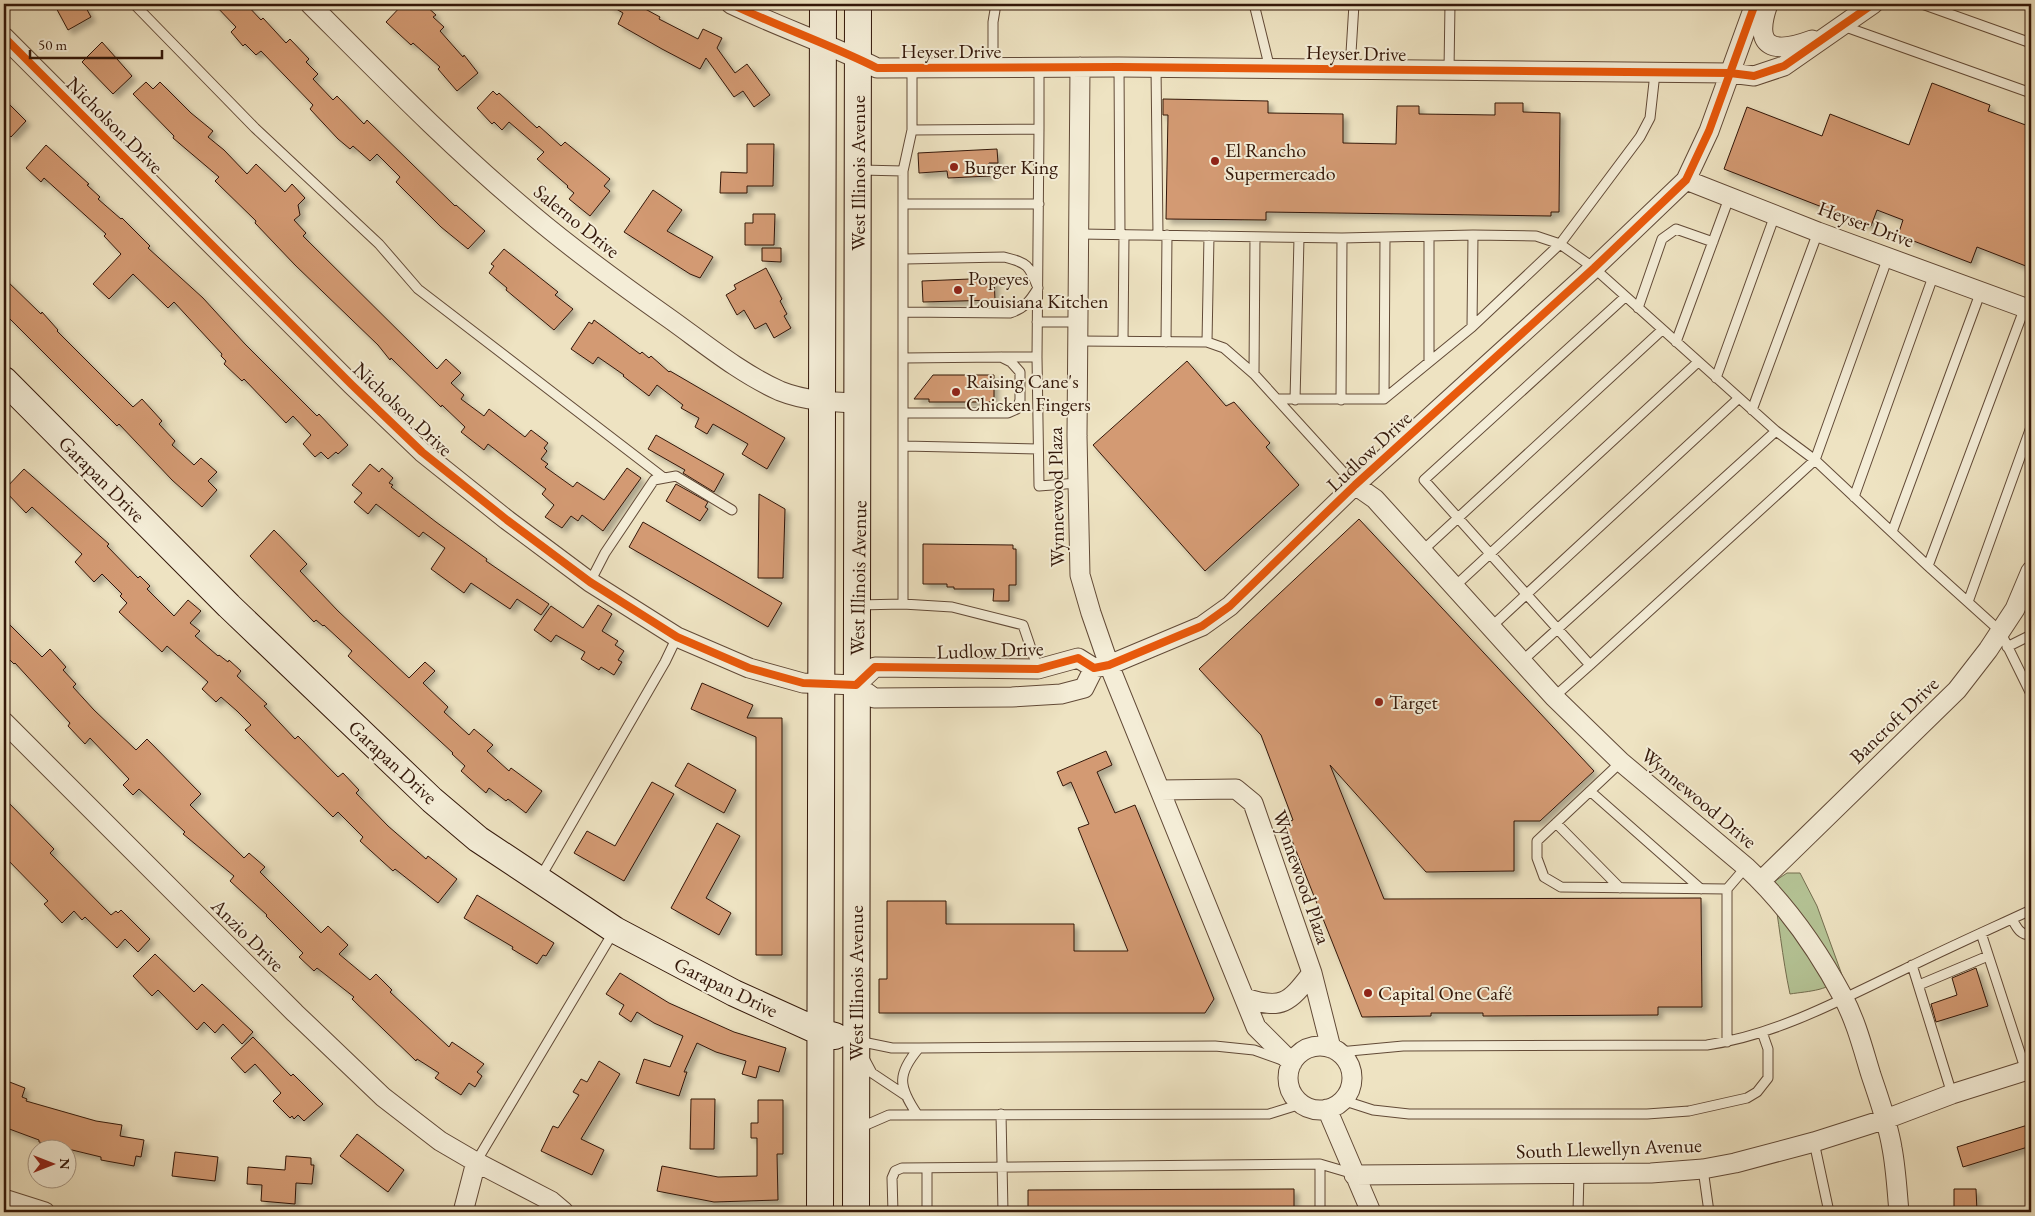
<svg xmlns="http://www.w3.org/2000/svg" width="2035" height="1216" viewBox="0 0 2035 1216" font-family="'EB Garamond',serif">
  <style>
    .green { fill: #b5c496; stroke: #746e50 }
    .building { fill: #d39a73; stroke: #331709; filter: url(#shadow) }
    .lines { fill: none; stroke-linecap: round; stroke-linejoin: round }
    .lane-casing { stroke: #624a37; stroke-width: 11 }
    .street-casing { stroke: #624a37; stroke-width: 21 }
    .secondary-casing { stroke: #331709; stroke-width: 28 }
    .lane { stroke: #f4edd7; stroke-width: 9 }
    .street { stroke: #f4edd7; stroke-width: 19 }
    .secondary { stroke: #f4edd7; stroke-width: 26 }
    .cycleway-casing { stroke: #f4edd7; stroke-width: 11 }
    .cycleway { stroke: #e8590c; stroke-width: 8 }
    .poi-dot { fill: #8f2418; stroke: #f4edd7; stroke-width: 2 }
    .labels { text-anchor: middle; stroke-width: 4; stroke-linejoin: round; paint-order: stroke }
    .street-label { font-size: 20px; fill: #331709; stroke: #f4edd7 }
    .poi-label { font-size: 20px; fill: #331709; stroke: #f4edd7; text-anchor: start }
  </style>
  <defs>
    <filter id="shadow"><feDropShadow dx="4.5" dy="4.5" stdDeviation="2.5" flood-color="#0004"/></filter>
  </defs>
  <rect width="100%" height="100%" fill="#eee3c2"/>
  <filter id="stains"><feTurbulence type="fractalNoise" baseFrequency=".004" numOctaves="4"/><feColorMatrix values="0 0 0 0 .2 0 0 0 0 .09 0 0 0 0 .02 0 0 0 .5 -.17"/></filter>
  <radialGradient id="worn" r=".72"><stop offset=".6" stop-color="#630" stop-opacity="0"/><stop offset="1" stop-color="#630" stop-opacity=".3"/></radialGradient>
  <path class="green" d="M1787 873H1800L1817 906 1842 975C1831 991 1809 991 1790 994 1782 957 1779 920 1772 883Z"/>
  <path class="building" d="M54 4H84L91 17 68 30Z
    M214 4H246L261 20 263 18 286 43 290 39 309 59 306 62 318 74 313 79 333 100 337 96 364 124 367 120 455 206 456 205 485 231 468 249 441 227 396 182 400 177 377 154 370 161 353 146 350 149 338 139 310 109 313 105 261 51 256 55 245 44 243 46 231 32 236 27Z
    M403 4H424L436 15 433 17 444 27 440 31 463 57 464 55 478 73 457 91 438 69 440 67 413 43 411 45 386 22Z
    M608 4H636L660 17 659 19 698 39 703 29 722 38 717 48 735 73 747 64 770 95 754 107 743 91 734 97 706 58 700 69 662 49 618 24 623 13Z
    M102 42 132 76 113 94 82 62Z
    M146 82 153 89 160 82 191 113 213 131 208 137 224 150 247 174 256 164 285 192 292 184 305 198 298 205 300 215 294 220 306 233 303 236 437 369 446 359 461 373 451 383 464 395 461 399 484 416 489 409 525 437 531 430 548 443 544 448 547 451 541 459 548 464 545 467 573 487 577 482 604 500 627 468 641 478 603 531 582 515 578 521 571 516 562 528 545 517 554 505 542 494 546 489 488 444 484 450 461 432 465 427 442 405 441 407 391 358 390 360 378 345 295 265 255 223 256 221 215 181 219 177 173 138 174 136 133 94Z
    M1932 83 1990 105 1988 111 2031 127V268L1977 247 1971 263 1898 235 1903 220 1877 210 1871 226 1724 169 1747 107 1822 136 1830 114 1909 145Z
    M493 91 497 95 499 93 537 128 539 126 561 146 565 142 610 179 604 186 610 191 590 216 569 199 574 193 567 187 568 186 537 159 544 152 509 122 502 130 494 122 492 124 477 108Z
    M4 99 26 121 11 137 4 130Z
    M1163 99 1268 101V113L1343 114V143L1396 144 1397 106H1419V114L1495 115V103H1523V112L1560 113 1559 212H1551V216L1266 212V220L1166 219 1168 115H1163Z
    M747 144H774L773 186H747V193H720L721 172 747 173Z
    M46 145 89 184 87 185 100 197 98 199 121 219 122 218 150 246 148 248 203 298 245 344 317 416 319 414 348 445 338 454 336 452 328 459 321 452 315 457 303 444 311 435 293 416 286 423 244 379 242 381 224 364 226 361 221 356 222 354 174 302 168 308 133 274 109 299 93 284 121 254 104 236 106 234 44 178 41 182 26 168Z
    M997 149 998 163H989L990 176 948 178 947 171 919 173 918 153Z
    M653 190 682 210 667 231 713 257 700 278 690 274 624 232Z
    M753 214H775L774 245H745V223H753Z
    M762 248H781V262L762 261Z
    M504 249 558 292 555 295 573 309 554 330 506 290 507 288 489 273 494 266 491 264Z
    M766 268 782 299 780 301 787 314 784 316 791 328 774 338 766 323 755 329 744 310 737 315 726 295 736 289 734 285Z
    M4 278 41 314 42 312 58 330 57 331 133 407 142 399 162 421 159 424 175 441 172 445 194 465 201 458 217 472 208 481 217 490 202 507 172 480 119 424 117 426 4 313Z
    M994 278 995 300 923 302 922 281Z
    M594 320 640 354 642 352 649 358 651 356 669 372 670 371 785 438 767 469 742 454 748 444 713 424 707 434 695 427 699 418 681 408 683 405 657 385 649 396 623 376 624 375 598 357 593 364 571 349 589 322 592 324Z
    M1187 361 1226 406 1234 402 1270 443 1266 447 1299 485 1205 571 1093 445Z
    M933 375H994V402H929V399H914Z
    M656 435 724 474 714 492 683 473 685 470 648 449Z
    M370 464 379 472 382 468 393 478 389 483 393 485 391 487 436 522 487 559 486 561 549 604 541 615 517 599 510 609 471 583 464 593 431 569 445 548 423 532 419 537 376 504 368 514 354 502 362 493 352 485Z
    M24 469 109 544 107 546 138 578 140 576 150 586 147 589 174 616 188 600 201 611 190 623 200 631 195 636 218 656 219 655 228 662 229 660 241 671 237 676 267 704 264 706 295 739 298 736 338 777 343 773 359 790 356 793 388 826 426 859 428 856 457 879 438 903 395 869 393 871 360 841 363 837 338 812 333 817 245 730 251 725 237 711 221 697 216 702 202 689 208 682 167 646 162 652 119 612 127 603 120 596 122 594 102 574 94 582 75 562 82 554 32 507 26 513 4 490Z
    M676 484 708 502 705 507 708 509 700 521 666 501Z
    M759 494 785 509 783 578H758Z
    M1359 519 1594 771 1540 821H1514V871L1426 872 1330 765 1384 899 1701 898 1702 1007H1658V1015L1483 1016V1013H1431V1016L1362 1017 1285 823 1293 820 1261 735 1199 669Z
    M643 522 782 603 768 627 629 547Z
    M274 530 307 564 300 571 338 611 409 678 425 662 435 671 423 683 448 707 444 712 469 735 474 729 493 745 487 751 509 771 511 768 542 791 526 813 508 799 506 801 489 788 486 793 461 771 465 766 452 754 453 753 348 656 352 651 324 625 323 626 316 620 314 622 250 556Z
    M923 544 1013 545V549H1016V585H1009V601H993L994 589H954V587H947V584H923Z
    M598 605 612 614 602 631 618 641 615 645 624 651 618 660 622 662 614 675 601 667 599 670 581 659 585 652 556 635 551 642 534 630 551 606 583 628Z
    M4 619 42 657 50 649 66 667 63 670 76 684 73 687 94 710 136 750 147 739 201 794 190 805 244 858 249 853 265 867 260 872 321 933 328 926 348 945 339 954 370 980 376 974 392 990 390 992 449 1047 452 1042 484 1064 477 1072 482 1076 475 1087 469 1083 461 1095 435 1078 439 1073 417 1059 416 1061 352 999 354 997 317 968 314 971 299 957 303 953 266 916 267 915 230 881 234 876 183 834 185 832 139 789 133 795 123 785 129 779 90 738 85 744 68 726 70 723 15 663 14 664 4 654Z
    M702 683 753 705 747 718H782V955H756V737L691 709Z
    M1106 751 1112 765 1097 772 1115 813 1135 805 1214 999 1205 1013H879V979H887V901H946V924H1074V951H1128L1078 828 1089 824 1071 782 1063 786 1057 772Z
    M688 763 736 790 724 813 675 786Z
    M652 782 674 794 624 881 574 853 587 831 615 846Z
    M4 798 54 849 50 853 111 915 116 911 118 913 121 910 150 939 138 952 125 939 117 948 85 917 82 920 74 911 62 923 44 904 48 901 4 856Z
    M717 823 740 836 706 898 731 913 719 935 671 908Z
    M477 895 554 943 546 956 543 955 537 964 512 949 513 947 464 918Z
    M155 954 194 992 202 984 253 1032 242 1044 223 1024 215 1033 204 1022 197 1030 158 990 152 996 133 976Z
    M1976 968 1988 1006 1936 1022 1931 1004 1957 995 1952 978Z
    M620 973 669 1003 734 1032 786 1048 779 1072 759 1066 756 1078 742 1074 746 1061 716 1052 697 1043 684 1072H687L679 1096 636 1083 644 1059 670 1067 683 1036 654 1023 637 1012 631 1022 619 1014 624 1005 606 994Z
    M253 1037 291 1076 293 1074 323 1104 304 1121 298 1115 294 1119 292 1116 290 1118 273 1101 281 1093 255 1064 245 1073 231 1058Z
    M599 1061 620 1074 581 1139 604 1150 592 1175 541 1151 553 1126 558 1128 579 1095 573 1092 581 1079 587 1082Z
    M7 1081 25 1088 22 1097 27 1099 26 1101 96 1121 122 1125 120 1136 144 1140 141 1157 136 1156 134 1166 101 1160V1157L39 1142V1140L4 1127V1090Z
    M691 1099H715L714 1149H690Z
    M758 1100H783V1154H777L778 1200 714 1202 657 1191 662 1166 718 1177 757 1176V1138H751V1123H758Z
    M2031 1124V1146L1963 1167 1957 1147Z
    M357 1134 404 1170 388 1192 340 1156Z
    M175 1152 218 1157 215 1181 172 1176Z
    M286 1156 311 1158V1165H314L312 1184 296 1183 295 1204 261 1201 262 1185 247 1184 248 1167 285 1170Z
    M1294 1189V1212H1028V1190Z
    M1954 1189H1976L1977 1212H1954Z"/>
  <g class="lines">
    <defs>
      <path id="lane" d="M134 4 255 128 379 244 418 289 664 478
        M1254 4 1270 69
        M1922 4 2031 43
        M1843 26 2031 93
        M993 67V22L996 4
        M1119 67 1120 235
        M1156 68 1158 235
        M1350 69 1354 4
        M1449 70 1450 4
        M1039 129 1037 357 1039 486 1078 483
        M912 130 1039 129V67
        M861 170 903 171V604L952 607 1023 625 1038 669
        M903 171 912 130V68
        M905 204H1039
        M1080 234 1342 238 1473 235 1536 236 1560 244 1640 137 1650 118 1655 73
        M1625 297 1424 480 1590 665 1815 460 1888 257
        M1638 308 1662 239 1676 229 1713 242
        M904 312 1010 313C1025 308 1030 301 1038 288 1029 265 1028 263 1004 257L905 259
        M1037 322H1078
        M1472 327 1473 235
        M1078 341 1207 342 1224 348 1254 374 1355 485
        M1123 341 1124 235
        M1166 342 1167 235
        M1207 342 1209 236
        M1676 342 1729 198
        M1002 357H1037
        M1429 362V237
        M1254 374 1255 237
        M1716 378 1775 215
        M1277 399H1384L1472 327 1560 244 1594 268 1776 431 1815 460 1928 566 2000 631 2031 694
        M1384 399 1385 238
        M1295 400 1299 238
        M1341 400 1342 238
        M1752 410 1818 232
        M904 413H1008L1017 409 1020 400V372L1011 362 1001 357 904 358
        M904 446 1038 449
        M1854 497 1934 274
        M1892 532 1981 291
        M1421 552 1662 330
        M1928 566 2025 307
        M590 582 605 553 654 480 676 476 732 510
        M1454 587 1698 362
        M1968 602 2031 427
        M858 605 903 604
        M1490 628 1739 398
        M2007 647 2031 635
        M1521 662 1776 431
        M1554 697 1590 665
        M1621 762 1537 841V858L1544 877 1561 887 1727 889
        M1590 791 1701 889
        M1556 823 1620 888
        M540 878 665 662 677 637
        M2012 919C2017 928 2020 935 2031 935
        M1981 933 2026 1071
        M1912 965 1952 1094
        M1919 985 1988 956
        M858 1041 892 1048H919L1215 1046 1254 1050 1282 1060
        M1727 1042V889L1746 867
        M1339 1052 1403 1046 1707 1045C1776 1035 1840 1000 1903 970 1945 949 1988 930 2031 910
        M864 1058 872 1073 905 1095
        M1342 1100 1373 1110 1409 1114H1647L1689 1111 1747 1098 1757 1092 1768 1078V1049L1762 1032
        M917 1114C898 1086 897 1074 919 1048
        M1001 1114 1003 1212
        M859 1128 889 1115 1269 1114 1301 1104
        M1814 1142 1829 1212
        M476 1162 614 931
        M1320 1164V1212
        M927 1168V1212
        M1703 1169 1709 1212
        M893 1212 892 1178 895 1171 902 1168 1320 1164 1354 1174
        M1578 1212 1579 1174"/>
      <path id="street" d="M310 4C382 76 453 149 531 214 576 252 623 286 670 319 705 344 740 373 780 391 805 401 832 402 858 403
        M731 4C779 27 829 44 877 68L1119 67 1730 73 1754 76 1784 66 1873 4
        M1768 4C1752 49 1774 54 1812 40
        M4 37 352 385 422 452 507 520 590 582 677 637 749 668 803 683 856 685
        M1080 67 1077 436 1080 575 1091 613 1109 665 1256 1027 1292 1063
        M1686 180 1818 232 2031 310
        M1355 485 1375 499 1554 697 1621 762 1746 867C1785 903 1818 950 1843 997 1856 1021 1863 1049 1871 1075 1879 1099 1888 1123 1892 1148 1896 1169 1897 1191 1899 1212
        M856 685 875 667 1038 669 1078 658 1094 668 1109 665 1202 626 1230 606 1355 485 1594 268 1686 180 1709 131 1755 4
        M856 685 874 698 1012 697 1061 694 1084 688 1094 668
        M4 722 295 1013 383 1097 440 1141 476 1162 551 1201 564 1212
        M1160 790 1236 789 1253 803 1312 973 1331 1048
        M1761 881 1957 690 1988 650 2015 609 2031 571
        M1245 998C1282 1010 1289 1003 1312 973
        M1288 1078a32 32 0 1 1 64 0a32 32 0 1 1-64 0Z
        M1327 1109 1371 1212
        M1354 1175 1651 1173 1703 1169 1735 1163 1814 1142 1886 1119 1952 1094 2031 1069
        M4 1199 45 1212
        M463 1212 476 1162"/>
      <path id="secondary" d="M4 380 229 606 432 800 478 839 615 930 734 993 820 1032 835 1036
        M820 1212 823 4
        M856 1212 858 4"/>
    </defs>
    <use href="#lane" class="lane-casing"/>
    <use href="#street" class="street-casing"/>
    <use href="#secondary" class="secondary-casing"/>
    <use href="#lane" class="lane"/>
    <use href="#street" class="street"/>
    <use href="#secondary" class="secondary"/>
    <defs>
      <path id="cycleway" d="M731 4C779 27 829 44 877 68L1119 67 1730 73 1754 76 1784 66 1873 4
        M4 37 352 385 422 452 507 520 590 582 677 637 749 668 803 683 856 685 875 667 1038 669 1078 658 1094 668 1109 665 1202 626 1230 606 1355 485 1594 268 1686 180 1709 131 1755 4"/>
    </defs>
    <use href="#cycleway" class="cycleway-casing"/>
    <use href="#cycleway" class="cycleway"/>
  </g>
  <g class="poi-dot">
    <circle cx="1215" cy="161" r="5"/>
    <circle cx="954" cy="167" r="5"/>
    <circle cx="958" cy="290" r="5"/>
    <circle cx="956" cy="392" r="5"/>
    <circle cx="1379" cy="702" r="5"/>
    <circle cx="1368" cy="993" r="5"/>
  </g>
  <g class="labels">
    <g class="street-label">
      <text x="951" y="58">Heyser Drive</text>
      <text transform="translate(1356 53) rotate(1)" y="7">Heyser Drive</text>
      <text transform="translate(115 125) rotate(45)" y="7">Nicholson Drive</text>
      <text transform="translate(858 173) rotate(-90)" y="7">West Illinois Avenue</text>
      <text transform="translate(577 221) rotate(39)" y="7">Salerno Drive</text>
      <text transform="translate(1866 224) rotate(20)" y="7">Heyser Drive</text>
      <text transform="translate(403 409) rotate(43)" y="7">Nicholson Drive</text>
      <text transform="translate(1369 451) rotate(-43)" y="7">Ludlow Drive</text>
      <text transform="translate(102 479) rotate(45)" y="7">Garapan Drive</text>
      <text transform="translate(1056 497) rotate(-91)" y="7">Wynnewood Plaza</text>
      <text transform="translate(858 578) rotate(-89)" y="7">West Illinois Avenue</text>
      <text transform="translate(990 650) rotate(-2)" y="7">Ludlow Drive</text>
      <text transform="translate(1894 720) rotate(-44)" y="7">Bancroft Drive</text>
      <text transform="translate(393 762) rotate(43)" y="7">Garapan Drive</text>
      <text transform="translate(1699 798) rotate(40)" y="7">Wynnewood Drive</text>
      <text transform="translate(1302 877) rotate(71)" y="7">Wynnewood Plaza</text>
      <text transform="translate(248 935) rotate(45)" y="7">Anzio Drive</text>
      <text transform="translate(856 983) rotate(-90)" y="7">West Illinois Avenue</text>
      <text transform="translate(726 987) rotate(26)" y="7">Garapan Drive</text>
      <text transform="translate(1609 1148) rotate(-2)" y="7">South Llewellyn Avenue</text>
    </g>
    <g class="poi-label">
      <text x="1225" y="157">El Rancho<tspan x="1225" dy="23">Supermercado</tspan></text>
      <text x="964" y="174">Burger King</text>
      <text x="968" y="285">Popeyes<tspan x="968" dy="23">Louisiana Kitchen</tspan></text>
      <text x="966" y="388">Raising Cane's<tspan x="966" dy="23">Chicken Fingers</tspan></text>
      <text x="1389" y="709">Target</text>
      <text x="1378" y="1000">Capital One Café</text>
    </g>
  </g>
  <rect width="2035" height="1216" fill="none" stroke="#eee3c2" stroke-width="20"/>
  <rect x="5" y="5" width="2025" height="1206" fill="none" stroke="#331709" stroke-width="2.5"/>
  <rect x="10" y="10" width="2015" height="1196" fill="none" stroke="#331709"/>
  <g transform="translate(52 1164) rotate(90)"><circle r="24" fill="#f4edd7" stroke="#a79785"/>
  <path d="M0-4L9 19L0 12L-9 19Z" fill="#8f2418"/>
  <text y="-8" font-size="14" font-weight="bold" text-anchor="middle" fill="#331709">N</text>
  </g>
  <path d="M30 50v8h132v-8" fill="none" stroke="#331709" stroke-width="2.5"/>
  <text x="38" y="50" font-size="15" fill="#331709" stroke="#f4edd7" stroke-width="4" paint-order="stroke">50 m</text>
  <rect width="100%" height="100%" filter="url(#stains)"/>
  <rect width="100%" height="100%" fill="url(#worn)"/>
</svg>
